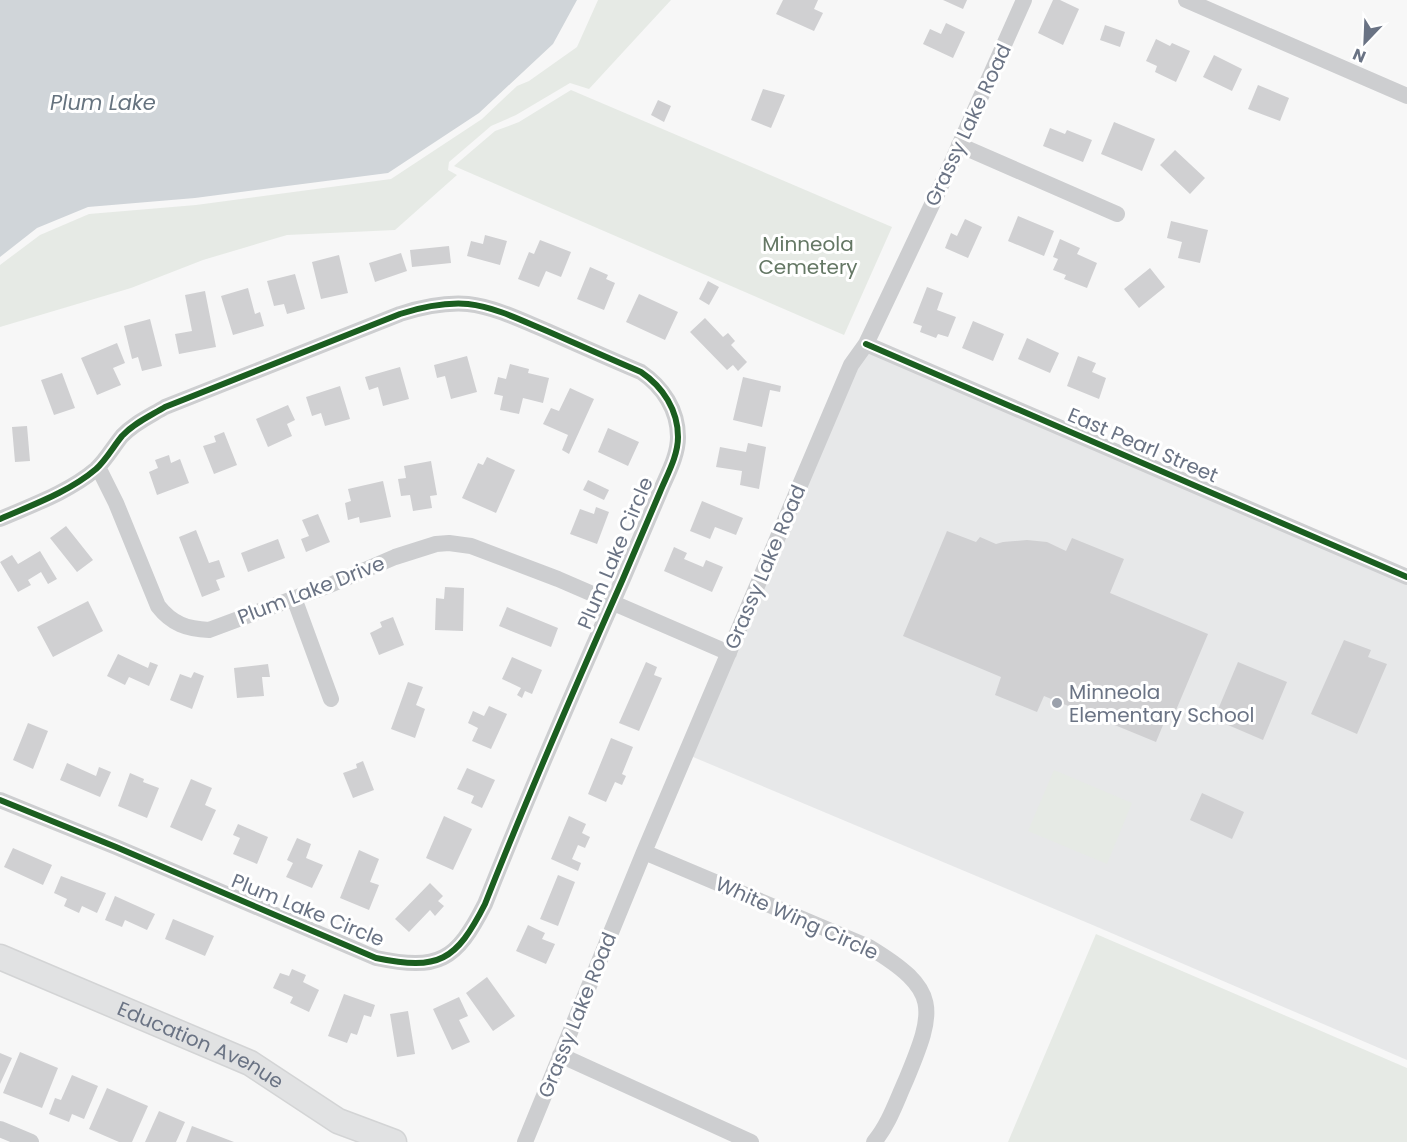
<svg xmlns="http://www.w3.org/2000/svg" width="1407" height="1142" viewBox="0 0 1407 1142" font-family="Poppins,sans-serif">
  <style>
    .built { fill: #e7e8e9 }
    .green { fill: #e6eae5 }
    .water { fill: #d0d5d9 }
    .building { fill: #d0d0d2 }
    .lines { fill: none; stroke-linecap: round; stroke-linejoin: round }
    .secondary-casing { stroke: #d3d4d5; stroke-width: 27 }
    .street { stroke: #cdced0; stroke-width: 16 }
    .secondary { stroke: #e1e2e3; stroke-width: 24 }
    .cycleway-casing { stroke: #fff; stroke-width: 10 }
    .cycleway { stroke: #1b5e20; stroke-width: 6 }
    .poi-dot { fill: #9ba1ac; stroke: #fff; stroke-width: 2 }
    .labels { text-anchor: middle; stroke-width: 6; stroke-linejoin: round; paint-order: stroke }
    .street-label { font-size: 20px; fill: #6a7384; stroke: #fff }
    .park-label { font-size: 20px; fill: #647764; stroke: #fff }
    .poi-label { font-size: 20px; fill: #6a7384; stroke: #fff; text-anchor: start }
    .water-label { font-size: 21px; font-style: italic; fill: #66737f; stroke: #fff }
  </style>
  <rect width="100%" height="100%" fill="#f7f7f7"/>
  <path class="built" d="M866 344 1407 577V1060L1095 926 686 754Z"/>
  <path class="green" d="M598 0H671L589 89 570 83 516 115 491 126 449 162 448 170 457 175 395 230 287 235 203 260 131 288 0 327V265L40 235 89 214 196 205 391 179 482 119 517 86 529 81 577 47Z
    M571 90 892 227 844 335 454 166 495 131 519 122Z
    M1054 770 1132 803 1107 864 1028 831Z
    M1096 934 1407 1068V1142H1008Z"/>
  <path class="water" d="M0 0H577L553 44 479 113 388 173 195 198 88 207 37 228 0 257Z"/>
  <path class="building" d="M783 0H818L814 9 823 13 814 31 776 14Z
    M943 0H967L963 9Z
    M1053 0H1060L1079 9 1063 45 1038 33Z
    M946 23 965 32 953 58 923 44 930 29 941 34Z
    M1105 25 1125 32 1120 47 1100 40Z
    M1156 39 1170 46 1172 43 1190 51 1176 82 1155 72 1157 66 1146 61Z
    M1214 55 1242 69 1232 91 1203 77Z
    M1258 85 1289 98 1280 121 1248 109Z
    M763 89 785 95 771 128 751 120Z
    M658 100 671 106 664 122 651 115Z
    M1114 122 1155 139 1142 171 1101 154Z
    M1050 128 1065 134 1067 130 1092 140 1083 162 1043 146Z
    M1175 150 1205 178 1190 194 1160 165Z
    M1018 216 1054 231 1044 256 1008 241Z
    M965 219 982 227 968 258 945 248 951 233 957 236Z
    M1171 221 1208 230 1200 263 1178 258 1182 242 1167 238Z
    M485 235 507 241 500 265 467 256 471 241 483 244Z
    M1060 239 1080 248 1077 254 1097 263 1087 288 1064 279 1066 275 1053 270 1058 259 1053 257Z
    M540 240 571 252 561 277 546 271 539 287 518 279 529 252 534 254Z
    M449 246 451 263 412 267 410 250Z
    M401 253 407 271 375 282 369 263Z
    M339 255 348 293 321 299 312 262Z
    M590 267 608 275 606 279 615 283 604 310 577 299Z
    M1150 268 1165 287 1139 308 1124 289Z
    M295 274 305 309 287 314 284 304 274 306 267 281Z
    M708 281 719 287 709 305 699 299Z
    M927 287 943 293 937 310 956 317 948 337 938 334 936 338 920 332 922 326 913 323Z
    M248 288 255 314 260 312 264 326 233 335 221 296Z
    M205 291 216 347 179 354 175 334 192 331 185 295Z
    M639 294 678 312 665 340 626 322Z
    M705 318 723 337 728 333 735 341 731 345 747 362 738 371 733 365 727 370 690 332Z
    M150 319 162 366 142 371 138 357 132 359 124 326Z
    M973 321 1004 334 993 361 962 348Z
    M1027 338 1059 353 1050 373 1018 359Z
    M117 343 125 363 113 368 121 385 97 395 81 358Z
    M467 356 477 392 451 399 445 376 437 378 434 365Z
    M1078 356 1096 363 1092 372 1106 378 1099 399 1067 386Z
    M510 364 529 369 528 373 549 378 543 403 523 398 519 414 500 410 503 396 494 394 498 377 506 379Z
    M400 367 409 399 383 406 378 387 369 390 365 377Z
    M62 373 75 408 54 415 41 380Z
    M743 377 781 386 780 392 770 390 762 427 733 420Z
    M340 386 350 419 325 426 321 413 312 416 306 397Z
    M570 388 594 399 569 454 562 450 568 435 543 424 551 408 559 411Z
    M288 405 295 420 287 424 292 436 268 447 256 419Z
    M27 426 30 461 15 462 12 427Z
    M608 428 639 442 628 466 598 452Z
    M224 432 237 465 214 474 203 446 216 442 214 436Z
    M748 443 766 447 759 489 740 485 742 471 716 467 720 447 746 452Z
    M169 455 171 463 180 459 189 483 157 495 149 472 158 468 155 460Z
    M487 457 515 470 496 513 462 498 478 463 483 465Z
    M431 461 437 495 430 496 432 508 413 511 410 495 401 496 398 479 406 478 404 466Z
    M588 480 609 490 604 500 583 490Z
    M383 481 391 517 360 523 359 517 348 520 345 503 351 501 348 489Z
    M702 501 743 518 736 535 715 527 710 539 690 531Z
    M596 507 609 512 597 544 570 534 580 509 594 514Z
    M318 514 330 542 306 552 301 539 309 536 302 520Z
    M66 526 93 560 77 572 50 538Z
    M196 530 209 563 219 560 225 577 216 580 220 590 202 597 179 537Z
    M947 531 976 542 980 537 996 544 1003 542 1027 540 1047 542 1066 551 1072 538 1124 559 1110 593 1208 634 1174 715 1168 713 1156 742 1044 696 1037 712 995 695 1001 677 903 636Z
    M278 539 285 558 248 572 241 553Z
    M674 547 687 553 684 559 703 567 706 560 723 567 712 592 664 571Z
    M40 551 57 579 48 584 41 572 28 580 31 585 18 592 0 562 12 555 18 564Z
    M445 587 464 588 463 631 435 630 436 598 444 599Z
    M88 601 103 631 53 657 37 627Z
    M507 607 558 628 551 647 499 626Z
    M393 617 404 645 379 655 370 633 382 627 380 622Z
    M1344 640 1371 650 1368 657 1387 664 1357 734 1311 714Z
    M118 654 148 668 150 662 158 665 149 686 129 677 125 685 107 676Z
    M512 657 542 670 532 694 525 691 522 698 517 695 521 688 502 679Z
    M646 662 657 667 654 675 662 678 639 731 619 723Z
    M1238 662 1287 682 1263 740 1214 719Z
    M268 664 270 677H262L264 696 237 698 234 668Z
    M194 672 204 676 192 709 170 700 180 674 191 678Z
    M408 682 423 687 416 705 425 709 415 738 391 729Z
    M489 706 507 714 491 749 472 741 478 728 468 723 473 711 484 716Z
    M28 723 48 731 33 769 13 760Z
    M611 738 633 747 622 774 626 776 622 785 615 782 606 802 588 794Z
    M363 761 374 790 353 798 343 773 357 768 356 764Z
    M67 763 96 776 99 767 111 772 100 797 60 780Z
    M467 768 495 780 482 808 471 803 474 796 457 789Z
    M130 773 144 779 143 782 159 788 147 818 118 806Z
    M191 779 212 788 205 805 216 810 202 841 170 827Z
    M1202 793 1244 812 1232 839 1190 820Z
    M444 816 472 829 453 870 426 858Z
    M569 816 586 824 582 833 590 837 585 848 578 845 572 859 581 863 578 871 551 859Z
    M238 824 268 837 257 864 233 854 240 838 233 835Z
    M297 838 311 844 306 858 323 865 312 888 286 877 293 863 287 860Z
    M13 848 52 865 43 885 4 867Z
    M359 850 379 859 370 882 379 885 369 910 340 898Z
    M558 875 575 882 558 926 540 919Z
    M61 876 106 893 97 913 82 906 79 913 64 906 67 899 54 893Z
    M430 883 443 896 438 901 444 906 435 916 430 910 409 932 395 919Z
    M115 896 155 914 147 930 125 920 122 927 105 920Z
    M173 919 214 936 205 956 165 939Z
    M528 925 545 933 542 939 555 944 546 964 516 951Z
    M292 969 306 975 303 982 319 990 309 1012 290 1003 293 997 273 988 280 973 289 976Z
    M487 977 515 1016 493 1031 466 993Z
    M344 994 375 1005 371 1017 364 1015 357 1035 351 1033 347 1043 328 1036Z
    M459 997 468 1016 459 1020 470 1042 452 1050 433 1009Z
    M408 1011 415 1054 397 1057 390 1014Z
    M20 1052 58 1068 42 1108 3 1093Z
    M0 1053 12 1058 0 1084Z
    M72 1075 98 1086 84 1119 72 1114 69 1122 49 1114 55 1098 61 1100Z
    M107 1088 148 1106 132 1142H119L89 1129Z
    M159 1111 185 1122 176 1142H145Z
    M192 1126 234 1142H186Z"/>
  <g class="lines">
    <defs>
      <g id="secondary">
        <path id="s1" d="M0 957 250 1063 338 1121 394 1142"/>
      </g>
    </defs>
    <use href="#secondary" class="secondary-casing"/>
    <path class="street" d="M1186 0 1407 96
      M959 145 1117 214
      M866 344 1407 577
      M98 467 116 503 158 606C172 624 187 629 209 630L330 585 395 557 436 544 449 543 471 546 558 579 729 653
      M0 519C32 505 69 492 96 469 106 460 113 447 122 436 134 423 150 416 165 407L400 314C422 307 444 302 468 304 495 307 523 321 547 331 579 345 610 359 641 372 663 387 678 410 678 437 678 456 667 475 660 492 647 522 635 551 622 581 575 687 528 795 485 904 456 961 439 971 376 958L116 847 0 800
      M294 598 331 699
      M644 852 869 947C940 990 936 1008 906 1080 896 1102 889 1124 874 1142
      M560 1055 751 1142
      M0 1129 31 1142
      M525 1142 644 852 851 365 866 344 946 175 1024 0"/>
    <use href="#secondary" class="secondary"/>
    <defs>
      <path id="cycleway" d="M866 344 1407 577
        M0 519C32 505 69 492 96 469 106 460 113 447 122 436 134 423 150 416 165 407L400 314C422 307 444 302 468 304 495 307 523 321 547 331 579 345 610 359 641 372 663 387 678 410 678 437 678 456 667 475 660 492 647 522 635 551 622 581 575 687 528 795 485 904 456 961 439 971 376 958L116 847 0 800"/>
    </defs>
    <use href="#cycleway" class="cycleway-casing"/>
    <use href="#cycleway" class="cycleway"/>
  </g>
  <circle class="poi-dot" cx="1057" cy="703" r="6"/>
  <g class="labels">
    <g class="street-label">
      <text transform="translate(968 125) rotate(-65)" y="7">Grassy Lake Road</text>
      <text transform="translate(1143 445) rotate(23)" y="7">East Pearl Street</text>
      <text transform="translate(615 553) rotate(-67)" y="7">Plum Lake Circle</text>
      <text transform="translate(765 567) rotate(-67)" y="7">Grassy Lake Road</text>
      <text transform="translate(311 590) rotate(-21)" y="7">Plum Lake Drive</text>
      <text transform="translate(308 910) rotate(22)" y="7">Plum Lake Circle</text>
      <text transform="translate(797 918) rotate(24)" y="7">White Wing Circle</text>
      <text transform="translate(577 1015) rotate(-68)" y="7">Grassy Lake Road</text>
      <text dy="7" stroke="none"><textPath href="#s1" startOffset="219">Education Avenue</textPath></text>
    </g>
    <g class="park-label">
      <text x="808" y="251">Minneola<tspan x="808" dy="23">Cemetery</tspan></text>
    </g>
    <g class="poi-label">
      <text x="1069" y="699">Minneola<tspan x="1069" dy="23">Elementary School</tspan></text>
    </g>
    <g class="water-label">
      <text x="103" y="110">Plum Lake</text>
    </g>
  </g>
  <g transform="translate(1365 42) rotate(203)" stroke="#ffffff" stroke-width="4.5" paint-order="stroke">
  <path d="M0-4.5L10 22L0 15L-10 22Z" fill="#6a7384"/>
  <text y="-9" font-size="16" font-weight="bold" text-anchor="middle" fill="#6a7384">N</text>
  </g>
</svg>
